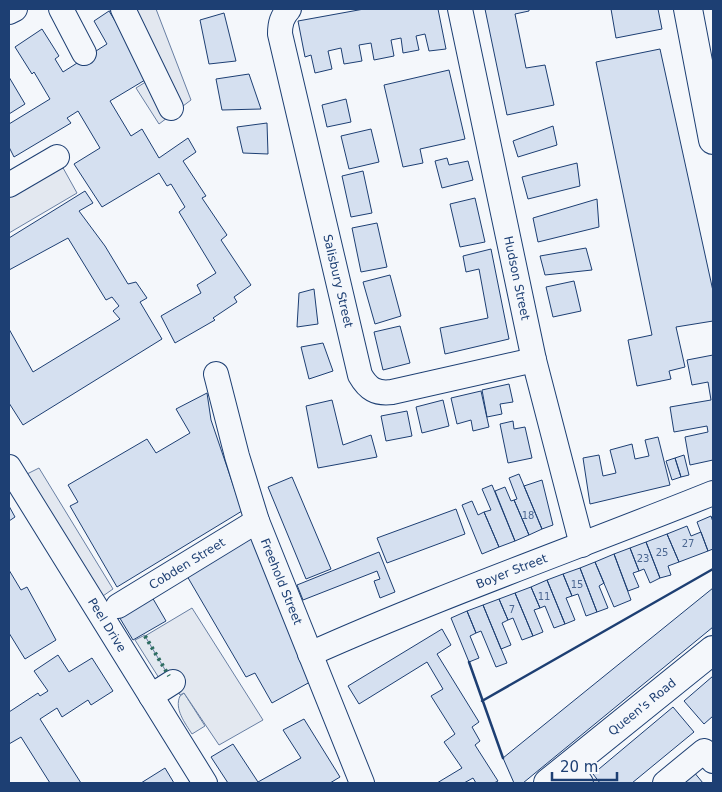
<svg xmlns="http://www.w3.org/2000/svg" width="722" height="792" viewBox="0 0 722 792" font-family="'DejaVu Sans',sans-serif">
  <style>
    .green { fill: #e3e9f0; stroke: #687fa3 }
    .parking { fill: #e3e8f0; stroke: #687fa3 }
    .building { fill: #d5e0f0; stroke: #1d3f73 }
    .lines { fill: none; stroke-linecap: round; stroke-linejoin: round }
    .minor-casing { stroke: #1d3f73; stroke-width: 26 }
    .major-casing { stroke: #1d3f73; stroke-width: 30 }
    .minor { stroke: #f4f7fb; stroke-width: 24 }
    .major { stroke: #f4f7fb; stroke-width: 28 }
    .hedge { stroke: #2c6c60; stroke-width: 4; stroke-dasharray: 2.5 4; stroke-linecap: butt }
    .wall { stroke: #1d3f73; stroke-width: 2.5 }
    .labels { text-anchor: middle; stroke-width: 4; stroke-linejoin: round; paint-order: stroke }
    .number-label { font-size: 10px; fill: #4b6792 }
    .street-label { font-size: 12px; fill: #1d3f73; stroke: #f4f7fb }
  </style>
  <rect width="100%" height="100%" fill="#f4f7fb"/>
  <path class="green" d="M145 635 172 680 159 678 135 640Z
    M184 693 205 726 192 734C185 723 174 709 180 696Z"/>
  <path class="parking" d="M109 9H156L191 100 159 124 136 88 152 78Z
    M62 166 77 193 9 233V197Z
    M39 468 113 589 100 598 25 475Z
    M192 608 263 720 219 745 184 693 180 695 145 636Z"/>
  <path class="building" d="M364 9H438L446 49 429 51 425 34 416 36 419 50 403 53 401 38 391 40 394 56 374 60 371 43 359 45 362 61 344 64 341 48 328 51 332 69 315 73 311 55 305 57 298 21Z
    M485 9H529V11L515 14 526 68 545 65 554 105 507 115Z
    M611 9H658L662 29 616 38Z
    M109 11 150 77 110 101 131 136 142 129 159 158 188 138 196 152 183 161 206 196 202 198 227 235 221 240 251 285 234 297 237 302 213 318 215 320 175 343 161 316 201 293 197 285 216 273 179 212 185 207 171 184 167 186 159 173 102 207 74 164 100 148 78 111 67 118 71 123 14 157 9 147V124L50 99 34 72 32 74 15 47 42 29 59 56 55 59 63 72 107 44 94 21Z
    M224 13 236 61 209 64 200 20Z
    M660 49 713 291V321L676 327 685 367 669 371 671 379 637 386 628 340 652 335 596 62Z
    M449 70 465 139 420 149 423 163 403 167 384 85Z
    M249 74 261 109 222 110 216 79Z
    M9 77 25 104 9 114Z
    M346 99 351 122 327 127 322 105Z
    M267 123 268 154 243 153 237 127Z
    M553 126 557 145 518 157 513 141Z
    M371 129 379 162 349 169 341 136Z
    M447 158 449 165 468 161 473 180 442 188 435 161Z
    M577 163 580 186 528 199 522 177Z
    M363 171 372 213 351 217 342 176Z
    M85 191 93 203 79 211 105 246 128 284 136 282 147 298 140 302 162 339 23 425 9 403V329L33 372 120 319 113 311 119 306 112 297 106 300 68 238 9 270V238Z
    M475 198 485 242 460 247 450 204Z
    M597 199 599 227 538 242 533 218Z
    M377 223 387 267 361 272 352 228Z
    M586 248 592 270 545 275 540 256Z
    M491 249 509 339 445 354 440 328 488 318 479 269 466 272 463 256Z
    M390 275 401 316 375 324 363 282Z
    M574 281 581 311 553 317 546 287Z
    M314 289 318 324 297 327 299 293Z
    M400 326 410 363 383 370 374 332Z
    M323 343 333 371 309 379 301 347Z
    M713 355V460L690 465 685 437 708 432 707 426 674 432 670 407 711 400 708 382 692 385 687 360Z
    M509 384 513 402 500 404 502 414 487 417 482 390Z
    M481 391 489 427 473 431 471 420 457 424 451 398Z
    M207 393 211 420 242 511 117 587 70 506 78 502 68 485 147 439 156 453 190 433 176 409Z
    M332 400 343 445 371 435 377 457 318 468 306 406Z
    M443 400 449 426 422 433 416 407Z
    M407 411 412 436 386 441 381 416Z
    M513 421 514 429 525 427 532 458 508 463 500 424Z
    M658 437 670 485 590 504 583 458 599 455 603 476 616 473 610 450 632 444 635 459 649 456 645 440Z
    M684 455 689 475 681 477 675 458Z
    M675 458 681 477 672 480 666 461Z
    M519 474 542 529 529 535 514 500 517 499 509 478Z
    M292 477 331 569 306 579 268 487Z
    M542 480 553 525 542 529 524 486Z
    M492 485 515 541 499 547 484 512 491 510 482 489Z
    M505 487 511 501 514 500 529 535 515 541 495 491Z
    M472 501 478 515 484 512 499 547 482 554 462 505Z
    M9 506 15 517 9 521Z
    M456 509 465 534 387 563 377 538Z
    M711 516 713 522V549L708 551 697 522Z
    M687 526 691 536 701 532 708 551 679 562 667 534Z
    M667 534 679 562 668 566 671 575 660 578 646 542Z
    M254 537 310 682 272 703 255 673 246 677 187 576Z
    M646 542 660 578 650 583 644 569 639 571 630 548Z
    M630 548 639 571 633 573 639 587 628 591 614 554Z
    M379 552 395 592 380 598 374 581 380 579 377 571 303 600 297 585Z
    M614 554 631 600 614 607 595 562Z
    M595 562 604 583 599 586 608 608 597 612 580 568Z
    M580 568 597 612 586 616 578 594 572 596 563 574Z
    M9 570 21 590 27 587 56 640 25 659 9 633Z
    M563 574 572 596 566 598 575 620 565 624 547 580Z
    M547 580 565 624 554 628 545 606 540 608 531 587Z
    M531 587 540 608 534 610 543 632 533 636 515 593Z
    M713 588V627L523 783H514L503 758Z
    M515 593 533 636 522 640 513 618 508 620 499 599Z
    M152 597 166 621 133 640 118 615Z
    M499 599 508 620 502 623 511 645 501 649 483 605Z
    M483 605 507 663 496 667 481 631 476 633 467 611Z
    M467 611 476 633 470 636 479 658 469 662 451 618Z
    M442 629 451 645 437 654 479 722 472 727 480 741 475 745 498 781 494 783H476L473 778 464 783H437L462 768 444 742 455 734 431 696 443 689 427 662 359 704 348 686Z
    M58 655 69 672 92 658 113 691 91 705 88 700 62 717 57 708 40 719 81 783H50L21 737 9 744V712L38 693 40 696 48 691 34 671Z
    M713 676V716L704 724 684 701Z
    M673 707 694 732 632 783H600L593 774Z
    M304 719 340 777 330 783H228L211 757 233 744 258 782 301 758 283 730Z
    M165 768 174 783H141Z
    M693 771 703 783H679Z"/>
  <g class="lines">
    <defs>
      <g id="minor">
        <path d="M61 9 84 53"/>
        <path d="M123 9 171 108"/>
        <path id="s1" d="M289 9C282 17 280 23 280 34L360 375C368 389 376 394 392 392L534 360"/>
        <path id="s2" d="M460 9 534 360 582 545"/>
        <path d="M9 12 15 9"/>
        <path d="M9 185 57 157"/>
        <path id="s3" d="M216 374 237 456 257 521 362 783"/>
        <path id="s4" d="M9 467 205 783"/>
        <path id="s5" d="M118 606 257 521"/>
        <path id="s6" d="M310 654C442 595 579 547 713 493"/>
        <path d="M151 696 173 682"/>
        <path d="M567 767 581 783"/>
        <path d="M665 783 704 751 713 761"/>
      </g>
      <g id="major">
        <path d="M688 9 713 140"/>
        <path id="s7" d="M548 783 713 650"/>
      </g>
    </defs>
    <use href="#minor" class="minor-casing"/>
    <use href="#major" class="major-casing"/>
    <use href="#minor" class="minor"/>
    <use href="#major" class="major"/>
    <path class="hedge" d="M145 636 169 676"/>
    <path class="wall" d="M469 662 503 758
      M482 701 713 569"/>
  </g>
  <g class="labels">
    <g class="number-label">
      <text x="528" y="519">18</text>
      <text x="688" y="547">27</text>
      <text x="662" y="556">25</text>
      <text x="643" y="562">23</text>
      <text x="577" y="588">15</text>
      <text x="544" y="600">11</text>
      <text x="512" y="613">7</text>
    </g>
    <g class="street-label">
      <text dy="4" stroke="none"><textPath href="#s2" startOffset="275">Hudson Street</textPath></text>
      <text dy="4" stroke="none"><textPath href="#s1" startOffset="281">Salisbury Street</textPath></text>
      <text dy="4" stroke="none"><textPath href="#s5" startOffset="81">Cobden Street</textPath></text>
      <text dy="4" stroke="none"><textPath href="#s6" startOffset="218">Boyer Street</textPath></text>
      <text dy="4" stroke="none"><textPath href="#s3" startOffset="218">Freehold Street</textPath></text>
      <text dy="4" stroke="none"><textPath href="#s4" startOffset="186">Peel Drive</textPath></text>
      <text dy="4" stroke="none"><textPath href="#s7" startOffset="121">Queen's Road</textPath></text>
    </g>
  </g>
  <rect width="722" height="792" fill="none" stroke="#1d3f73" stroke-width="20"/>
  <path d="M552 772v8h65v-8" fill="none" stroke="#1d3f73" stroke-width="2.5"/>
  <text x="560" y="772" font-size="15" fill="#1d3f73" stroke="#f4f7fb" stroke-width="4" paint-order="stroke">20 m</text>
</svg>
